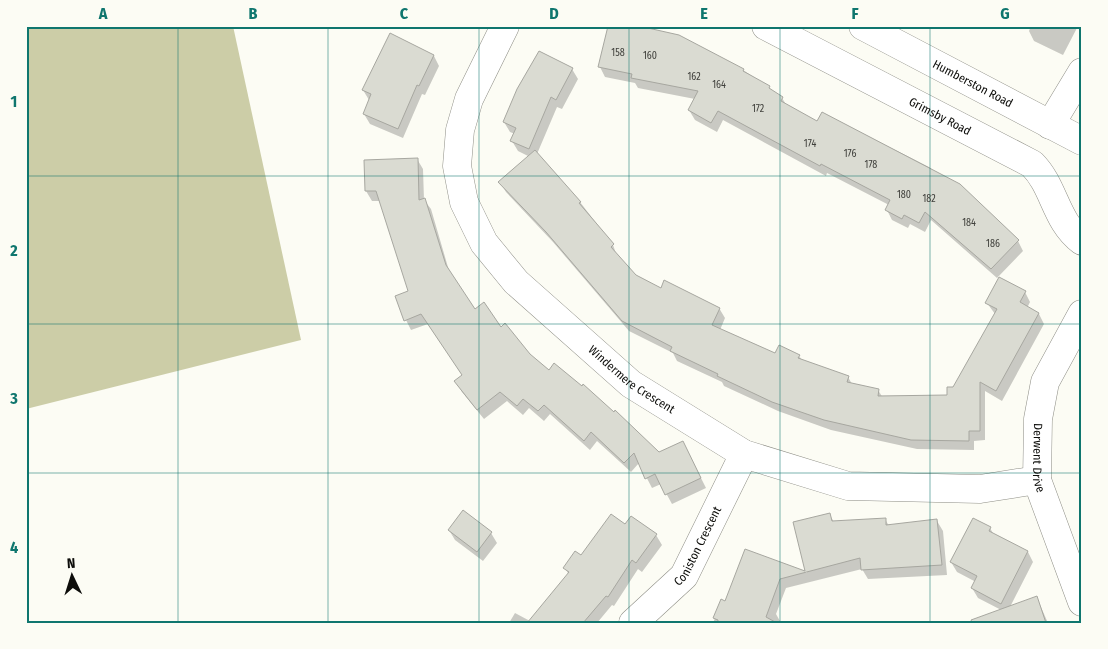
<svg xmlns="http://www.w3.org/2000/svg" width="1108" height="649" viewBox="0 0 1108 649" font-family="'Fira Sans Condensed',sans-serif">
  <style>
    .green { fill: #cccda7 }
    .shadow { fill: #0003 }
    .building { fill: #dadbd2; stroke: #a7a7a0 }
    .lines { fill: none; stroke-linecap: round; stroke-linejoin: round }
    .minor-casing { stroke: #8e8e86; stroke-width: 29 }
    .major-casing { stroke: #8e8e86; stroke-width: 29 }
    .minor { stroke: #fff; stroke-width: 28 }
    .major { stroke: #fff; stroke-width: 28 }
    .grid { fill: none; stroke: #0f766e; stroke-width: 1; stroke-opacity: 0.55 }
    .labels { text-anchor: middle; stroke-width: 4; stroke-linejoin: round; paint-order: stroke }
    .number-label { font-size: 10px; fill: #40403c }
    .street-label { font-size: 12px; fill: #0d0d0a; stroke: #fcfcf4 }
    .neatline { fill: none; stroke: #0f766e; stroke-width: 2 }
    .grid-label { font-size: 16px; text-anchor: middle; font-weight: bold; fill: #0f766e }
  </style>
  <rect width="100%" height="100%" fill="#fcfcf4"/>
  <path class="green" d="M26 26H233L301 340 26 409Z"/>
  <path class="shadow" d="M1031 26H1078L1063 55 1034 41 1029 31Z
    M434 56 439 66 425 95 422 94 403 138 370 124 364 114 369 100 363 90Z
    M600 67 743 70 769 87 772 92 782 98 787 106 818 122 822 113 929 167 1018 241 1023 251 997 278 931 220 925 232 910 224 908 228 892 220 887 210 889 205 827 173 826 176 723 120 717 132 695 120 689 110 695 99 638 88 635 83 605 77Z
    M572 69 578 79 562 109 557 107 537 154 580 202 613 245 617 256 635 276 661 290 719 308 725 318 720 330 776 355 799 356 802 360 848 377 852 384 878 390 883 398 948 397 995 314 987 303 1025 292 1030 302 1027 308 1039 314 1044 324 1002 401 985 391V440L974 441V450L917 449 831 430 778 411 724 386 722 382 677 361 673 353 629 331 553 242 506 192 500 182 530 157 518 151 512 141 515 134 510 132 504 122Z
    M417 159 423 169 424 200 431 209 450 274 475 310 500 329 529 355 659 454 688 452 706 488 672 504 661 484 652 488 639 463 631 472 597 441 590 450 550 414 544 421 529 408 523 415 507 401 484 419 462 392 456 382 463 376 428 324 411 330 406 320 410 292 380 201H372L366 191 365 161Z
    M829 514 834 522 885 519 889 526 937 521 943 531 947 575 868 579 862 569 786 588 776 614 781 623H713L722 601 726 603 745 551 807 573 794 523Z
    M626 526 656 535 662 545 642 572 638 569 614 606 612 605 597 623H509L515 613 530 621 569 575 565 568Z
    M990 528 994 535 1028 552 1033 562 1010 607 1037 598 1048 623H1011L1007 613 978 598 972 588 976 582 957 572 951 562Z
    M449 530 491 533 497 543 483 561 455 540Z"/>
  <path class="building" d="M608 26H639L679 35 744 69 743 71 770 86 769 88 783 97 781 101 817 121 822 112 960 184 1019 240 991 269 925 212 919 223 904 215 902 219 885 210 890 200 821 164 820 166 718 111 711 123 688 110 698 91 631 78 632 74 598 67Z
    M390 33 434 55 419 86 417 85 398 129 363 114 371 94 362 90Z
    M539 51 573 68 556 100 551 97 529 149 510 141 516 128 503 122 517 89Z
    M535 150 581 202 579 203 614 244 611 247 636 275 661 288 664 280 720 308 712 325 775 353 779 345 800 355 798 358 849 376 847 382 879 389 878 396 947 395V387H953L997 309 985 303 999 277 1026 291 1020 302 1039 313 996 391 980 382V431H969V441L911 440 824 420 772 402 717 376 718 374 670 351 672 347 622 321 546 232 498 182Z
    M418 158 419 200 425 198 446 265 475 309 484 302 501 327 505 323 530 354 549 370 554 363 582 386 583 384 614 412 615 410 659 452 683 441 701 478 665 495 655 474 645 479 634 453 624 463 591 432 584 441 544 405 538 411 523 399 517 406 500 392 477 410 454 381 462 375 421 314 404 321 395 296 408 291 376 191H365L364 160Z
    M463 510 492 532 477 552 448 530Z
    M830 513 832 521 886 518V525L937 519 942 565 861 570 860 558 780 579 766 617 777 623H718V620L713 618 721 599 725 601 745 549 805 571 793 522Z
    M611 514 625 524 631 516 657 534 636 563 632 560 608 597 606 596 583 623H527L569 572 563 568 575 551 581 555Z
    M973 518 991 527 989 531 1028 551 1001 604 971 588 977 576 950 562Z
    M1037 596 1046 623H972L971 620Z"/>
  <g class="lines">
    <defs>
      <g id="minor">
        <path id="s1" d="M505 26 469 99 460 130 457 166 464 202 484 243 516 282 631 384 744 454 848 486 980 489 1037 480"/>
        <path id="s2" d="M766 26 1032 164C1055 187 1055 221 1082 241"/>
        <path d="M1050 125 1082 72"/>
        <path id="s3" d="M1082 314 1045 382 1038 419 1037 480 1082 602"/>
        <path id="s4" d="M633 623 684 576 744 454"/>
      </g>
      <g id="major">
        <path id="s5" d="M863 26 1082 141"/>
      </g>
    </defs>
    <use href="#minor" class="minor-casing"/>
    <use href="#major" class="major-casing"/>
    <use href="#minor" class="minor"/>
    <use href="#major" class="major"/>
  </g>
  <path class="grid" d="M178 26V623M328 26V623M479 26V623M629 26V623M780 26V623M930 26V623M26 176H1082M26 324H1082M26 473H1082"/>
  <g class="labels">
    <g class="number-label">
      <text x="618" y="56">158</text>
      <text x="650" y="59">160</text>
      <text x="694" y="80">162</text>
      <text x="719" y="88">164</text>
      <text x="758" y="112">172</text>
      <text x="810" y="147">174</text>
      <text x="850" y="157">176</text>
      <text x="871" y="168">178</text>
      <text x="904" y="198">180</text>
      <text x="929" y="202">182</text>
      <text x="969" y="226">184</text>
      <text x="993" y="247">186</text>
    </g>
    <g class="street-label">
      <text dy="4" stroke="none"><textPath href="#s5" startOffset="124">Humberston Road</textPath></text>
      <text dy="4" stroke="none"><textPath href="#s2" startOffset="196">Grimsby Road</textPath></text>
      <text dy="4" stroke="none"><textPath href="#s1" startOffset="434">Windermere Crescent</textPath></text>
      <text dy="4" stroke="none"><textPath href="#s3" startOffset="154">Derwent Drive</textPath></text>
      <text dy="4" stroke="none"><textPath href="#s4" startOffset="102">Coniston Crescent</textPath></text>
    </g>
  </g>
  <rect width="1108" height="649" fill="none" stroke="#fcfcf4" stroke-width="55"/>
  <g transform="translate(72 576) rotate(356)" stroke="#fcfcf4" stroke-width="4" paint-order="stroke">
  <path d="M0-4L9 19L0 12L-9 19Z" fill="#0d0d0a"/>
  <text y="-8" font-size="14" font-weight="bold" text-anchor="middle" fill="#0d0d0a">N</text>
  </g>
  <rect x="28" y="28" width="1052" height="594" class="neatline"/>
  <g class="grid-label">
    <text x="103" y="19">A</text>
    <text x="253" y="19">B</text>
    <text x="404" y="19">C</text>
    <text x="554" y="19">D</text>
    <text x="704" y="19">E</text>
    <text x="855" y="19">F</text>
    <text x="1005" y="19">G</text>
    <text x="14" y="107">1</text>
    <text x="14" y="256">2</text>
    <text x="14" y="404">3</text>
    <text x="14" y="553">4</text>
  </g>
</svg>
